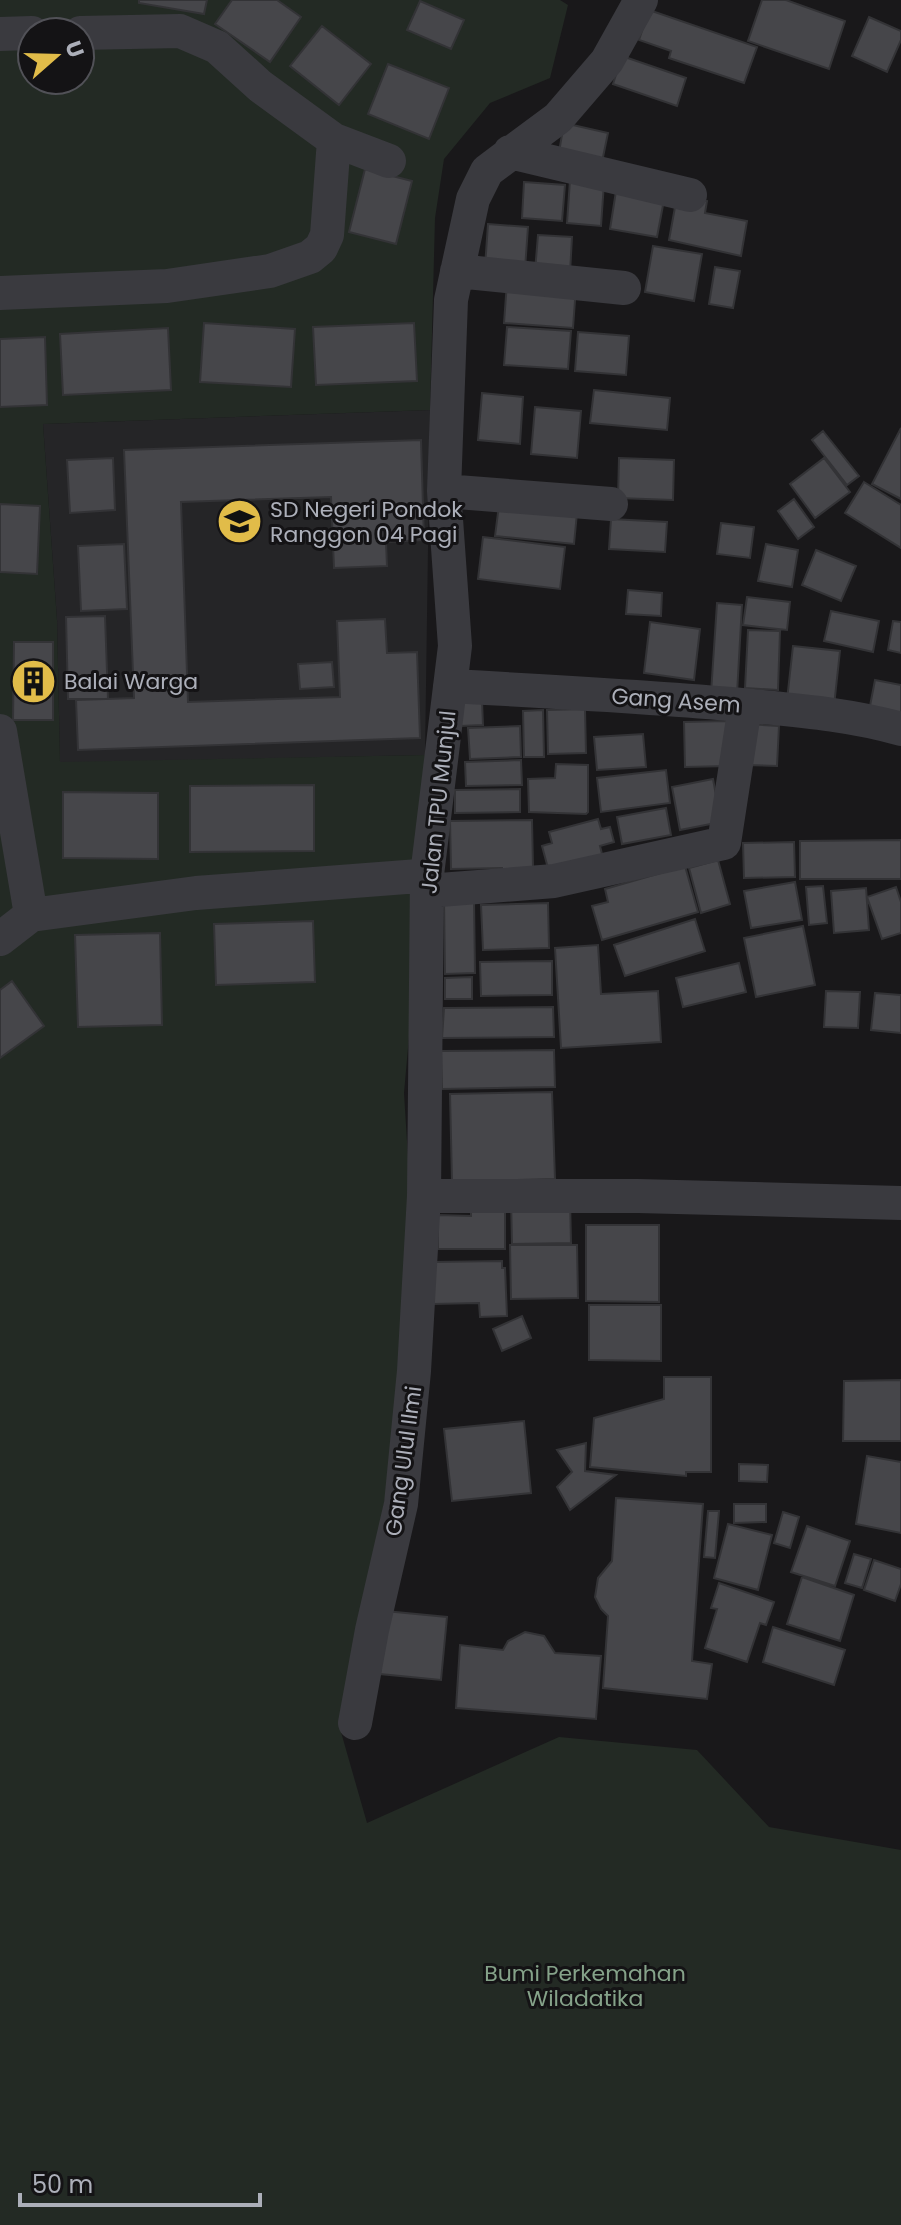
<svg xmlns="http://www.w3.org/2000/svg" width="901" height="2225" viewBox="0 0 901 2225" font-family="Poppins,sans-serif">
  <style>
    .built { fill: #252527 }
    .green { fill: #232a24; fill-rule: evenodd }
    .building { fill: #46464a; stroke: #333336; stroke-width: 2 }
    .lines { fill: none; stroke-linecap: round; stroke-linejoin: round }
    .minor { stroke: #3a3a3f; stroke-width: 34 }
    .labels { text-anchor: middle; stroke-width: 6; stroke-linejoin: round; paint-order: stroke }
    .poi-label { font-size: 22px; fill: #acafb9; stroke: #141315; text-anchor: start }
    .street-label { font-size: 22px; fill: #acafb9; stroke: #141315 }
    .park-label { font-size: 22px; fill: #85a289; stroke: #141315 }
  </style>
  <rect width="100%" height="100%" fill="#19181a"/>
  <path class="built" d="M430 410 425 755 60 763 57 620 43 424Z"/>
  <path class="green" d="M0 0H560L568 5 550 78 490 103 444 159 435 218 430 410 43 424 57 620 60 762 425 755 418 936 404 1093 412 1222 389 1477 341 1732 367 1823 559 1737 697 1750 769 1827 901 1850V2225H0ZM32 32H80V80H32Z"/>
  <path class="building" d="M139 0H207L204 14 139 3Z
    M232 0H277L301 17 270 62 215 24Z
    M762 0H786L845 21 829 69 748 41Z
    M420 1 464 20 451 49 407 30Z
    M649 10 757 47 744 83 669 58 671 51 639 40Z
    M869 17 901 31V40L887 72 852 56Z
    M322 26 371 64 339 105 290 66Z
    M622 56 686 78 677 106 613 84Z
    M388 64 449 88 429 139 368 114Z
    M564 123 608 133 602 162 559 152Z
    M365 169 412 181 396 244 349 232Z
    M570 180 604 183 601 226 567 223Z
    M524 182 565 185 562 221 522 218Z
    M616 191 664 200 657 237 610 229Z
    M677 196 707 201 705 213 747 221 741 256 669 240Z
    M488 224 528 227 525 269 485 267Z
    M538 235 572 237 570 273 535 271Z
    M653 246 702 254 694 301 645 292Z
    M715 267 740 271 733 308 709 304Z
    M507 282 576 287 573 328 504 323Z
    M204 323 295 329 291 387 200 382Z
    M414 323 417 381 316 385 313 327Z
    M507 327 571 331 568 369 504 365Z
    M168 328 171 390 63 395 60 334Z
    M578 332 629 336 626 375 575 371Z
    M45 337 47 405 0 407V339Z
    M594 390 670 398 667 430 590 423Z
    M482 393 523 397 520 444 478 440Z
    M535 407 581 411 577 458 531 454Z
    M901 428V499L872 484Z
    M823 431 859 476 847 485 812 440Z
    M421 440 424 540 386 542 387 566 334 568 331 497 181 502 188 702 340 697 337 621 385 619 387 653 417 652 420 738 78 750 76 700 134 698 124 450Z
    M113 458 115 510 70 513 67 460Z
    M619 458 674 460 673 500 618 498Z
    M824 458 850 492 815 518 790 484Z
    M864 482 901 505V548L845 513Z
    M794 499 814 527 798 539 778 511Z
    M0 504 40 506 37 574 0 572Z
    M499 505 577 513 574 544 495 536Z
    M611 519 667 522 665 552 609 549Z
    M721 523 754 527 750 558 717 554Z
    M483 537 565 547 560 589 478 579Z
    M124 544 127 609 81 611 78 546Z
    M766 544 798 550 792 587 758 581Z
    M816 550 856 566 841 601 802 585Z
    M628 590 662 593 661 616 626 614Z
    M747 597 790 602 787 630 743 625Z
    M717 603 742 605 737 694 711 693Z
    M831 611 879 621 873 652 824 641Z
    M105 616 108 699H68L66 617Z
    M893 621 901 622V653L888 650Z
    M650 622 700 629 694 680 644 673Z
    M748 630 780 631 778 690 745 688Z
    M14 642H53V720H13Z
    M793 646 840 651 834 706 787 700Z
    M332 662 334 687 300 689 298 664Z
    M875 680 901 685V718L869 711Z
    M459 701H482L483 725 460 726Z
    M585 709 586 753 548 754 547 710Z
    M543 710 544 757H524L523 711Z
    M727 721 729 766 685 767 684 722Z
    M747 724 779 726 777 766 745 765Z
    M520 726 521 757 470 759 468 728Z
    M643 734 646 767 597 770 594 737Z
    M521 760 522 785 466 786 465 762Z
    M556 764 588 765V812L586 814 529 812 528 779 555 778Z
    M666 770 670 803 601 812 597 778Z
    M713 779 721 822 680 830 672 787Z
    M314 785V851L190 852V786Z
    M520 789V812L455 813V790Z
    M63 792 158 793V859L63 858Z
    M666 808 671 835 622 844 617 817Z
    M598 819 601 829 610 827 614 842 600 846 604 862 549 872 542 846 552 843 549 832Z
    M532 820 533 867 502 881V868L451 869 450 821Z
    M901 840V879H800V841Z
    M794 842 795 877 744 878 743 843Z
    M718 860 730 904 701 913 689 868Z
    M685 866 698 912 602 940 592 906 608 902 605 889Z
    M795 882 802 920 751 928 744 891Z
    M823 886 827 923 809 925 806 887Z
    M896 887 901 902V933L882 939 867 897Z
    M866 888 869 930 834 933 831 891Z
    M474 900 475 973 445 974 444 901Z
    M548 903 549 948 483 950 481 905Z
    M695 919 705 951 625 976 614 945Z
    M313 921 315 982 216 985 214 924Z
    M803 926 815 985 756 997 744 938Z
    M160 933 162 1025 78 1027 75 935Z
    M598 945 601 994 658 991 661 1042 561 1048 555 948Z
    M552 961V995L481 996 480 962Z
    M739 963 746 992 683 1007 676 978Z
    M472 977V999H445V978Z
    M12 981 44 1026 0 1058V990Z
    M826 991 860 992 858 1028 824 1027Z
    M875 993 901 995V1033L871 1030Z
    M553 1007 554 1037 442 1038 444 1008Z
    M554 1050 555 1087 442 1089 441 1051Z
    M552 1092 555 1179 452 1182 450 1094Z
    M471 1198 505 1199V1249H438V1215L471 1216Z
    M570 1198 571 1243 512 1244 511 1199Z
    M586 1225H659V1302L586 1301Z
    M510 1245H577L578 1298 511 1299Z
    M502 1261V1268H505L507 1316 480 1317 479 1303 433 1304 432 1262Z
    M589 1305H661V1361L589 1360Z
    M522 1316 531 1338 502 1351 493 1329Z
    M664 1377H711V1472H686V1476L590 1467 594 1418 664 1399Z
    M901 1380V1441H843L844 1381Z
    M524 1421 531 1493 452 1501 444 1429Z
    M586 1443 585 1471 616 1475 570 1510 557 1487 572 1472 557 1450Z
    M867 1456 901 1462V1533L856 1524Z
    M739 1464 768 1465 767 1482 739 1481Z
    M616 1498 703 1504 692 1661 712 1664 707 1699 603 1688 608 1616 601 1609 595 1597 598 1578 612 1561Z
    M734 1504H766V1522L734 1523Z
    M708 1511H719L715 1558 704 1557Z
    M783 1512 799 1517 790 1548 774 1543Z
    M728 1524 772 1535 758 1590 714 1578Z
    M807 1526 850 1541 835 1586 791 1572Z
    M854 1554 871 1559 862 1588 845 1583Z
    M874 1560 901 1569V1584L895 1601 864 1590Z
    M802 1577 854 1595 840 1641 787 1624Z
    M719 1583 774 1602 766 1625 760 1623 747 1662 705 1648 717 1609 711 1608Z
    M385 1611 447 1617 441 1680 380 1674Z
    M773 1627 845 1650 834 1685 763 1662Z
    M525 1632 544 1636 555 1653 601 1656 596 1719 456 1708 460 1645 503 1650 508 1641Z"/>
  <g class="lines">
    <path class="minor" d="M641 0 607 61 558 118 487 171 473 199 451 300 444 491 455 646 427 875 424 1196H638L901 1203
      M0 34 32 33
      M334 140 389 161
      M510 152 690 195
      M457 271 624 288
      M0 293 167 286 270 271 310 257 321 248 327 235 334 140 260 86 217 47 180 31 80 33
      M444 491 611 504
      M450 686C544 691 638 696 731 704 789 710 845 713 901 729
      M0 731 31 915 0 939
      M427 891 554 881 724 843 745 706
      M31 915 196 893 419 876
      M355 1723 372 1630 401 1504 414 1371 424 1196"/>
  </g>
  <defs>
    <symbol id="school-disc" viewBox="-11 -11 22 22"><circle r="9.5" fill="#e1bc49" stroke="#141315"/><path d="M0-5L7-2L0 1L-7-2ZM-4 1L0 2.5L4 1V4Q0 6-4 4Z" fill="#111"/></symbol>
    <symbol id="building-disc" viewBox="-11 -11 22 22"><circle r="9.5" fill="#e1bc49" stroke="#141315"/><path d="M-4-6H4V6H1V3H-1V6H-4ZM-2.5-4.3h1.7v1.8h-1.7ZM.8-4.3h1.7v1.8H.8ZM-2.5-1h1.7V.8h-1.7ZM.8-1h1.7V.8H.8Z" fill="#111"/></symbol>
  </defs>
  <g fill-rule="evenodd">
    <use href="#school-disc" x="214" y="496" width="51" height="51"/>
    <use href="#building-disc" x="8" y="656" width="51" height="51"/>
  </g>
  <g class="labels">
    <g class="poi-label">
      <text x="270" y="517">SD Negeri Pondok<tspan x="270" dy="25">Ranggon 04 Pagi</tspan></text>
      <text x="64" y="689">Balai Warga</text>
    </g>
    <g class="street-label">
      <text transform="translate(676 700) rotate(4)" y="8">Gang Asem</text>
      <text transform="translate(438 802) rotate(-84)" y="8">Jalan TPU Munjul</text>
      <text transform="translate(403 1461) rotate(-82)" y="8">Gang Ulul Ilmi</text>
    </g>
    <g class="park-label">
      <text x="585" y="1981">Bumi Perkemahan<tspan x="585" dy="25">Wiladatika</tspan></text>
    </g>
  </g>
  <g transform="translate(56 56) rotate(70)"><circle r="38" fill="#141315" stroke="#515157" stroke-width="2"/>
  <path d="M0-6L14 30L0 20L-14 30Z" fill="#e1bc49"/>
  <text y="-12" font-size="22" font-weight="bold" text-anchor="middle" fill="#acafb9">U</text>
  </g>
  <path d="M20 2193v12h240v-12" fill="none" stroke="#acafb9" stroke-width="4"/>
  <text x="32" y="2193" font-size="24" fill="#acafb9" stroke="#141315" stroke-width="6" paint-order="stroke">50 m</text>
</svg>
